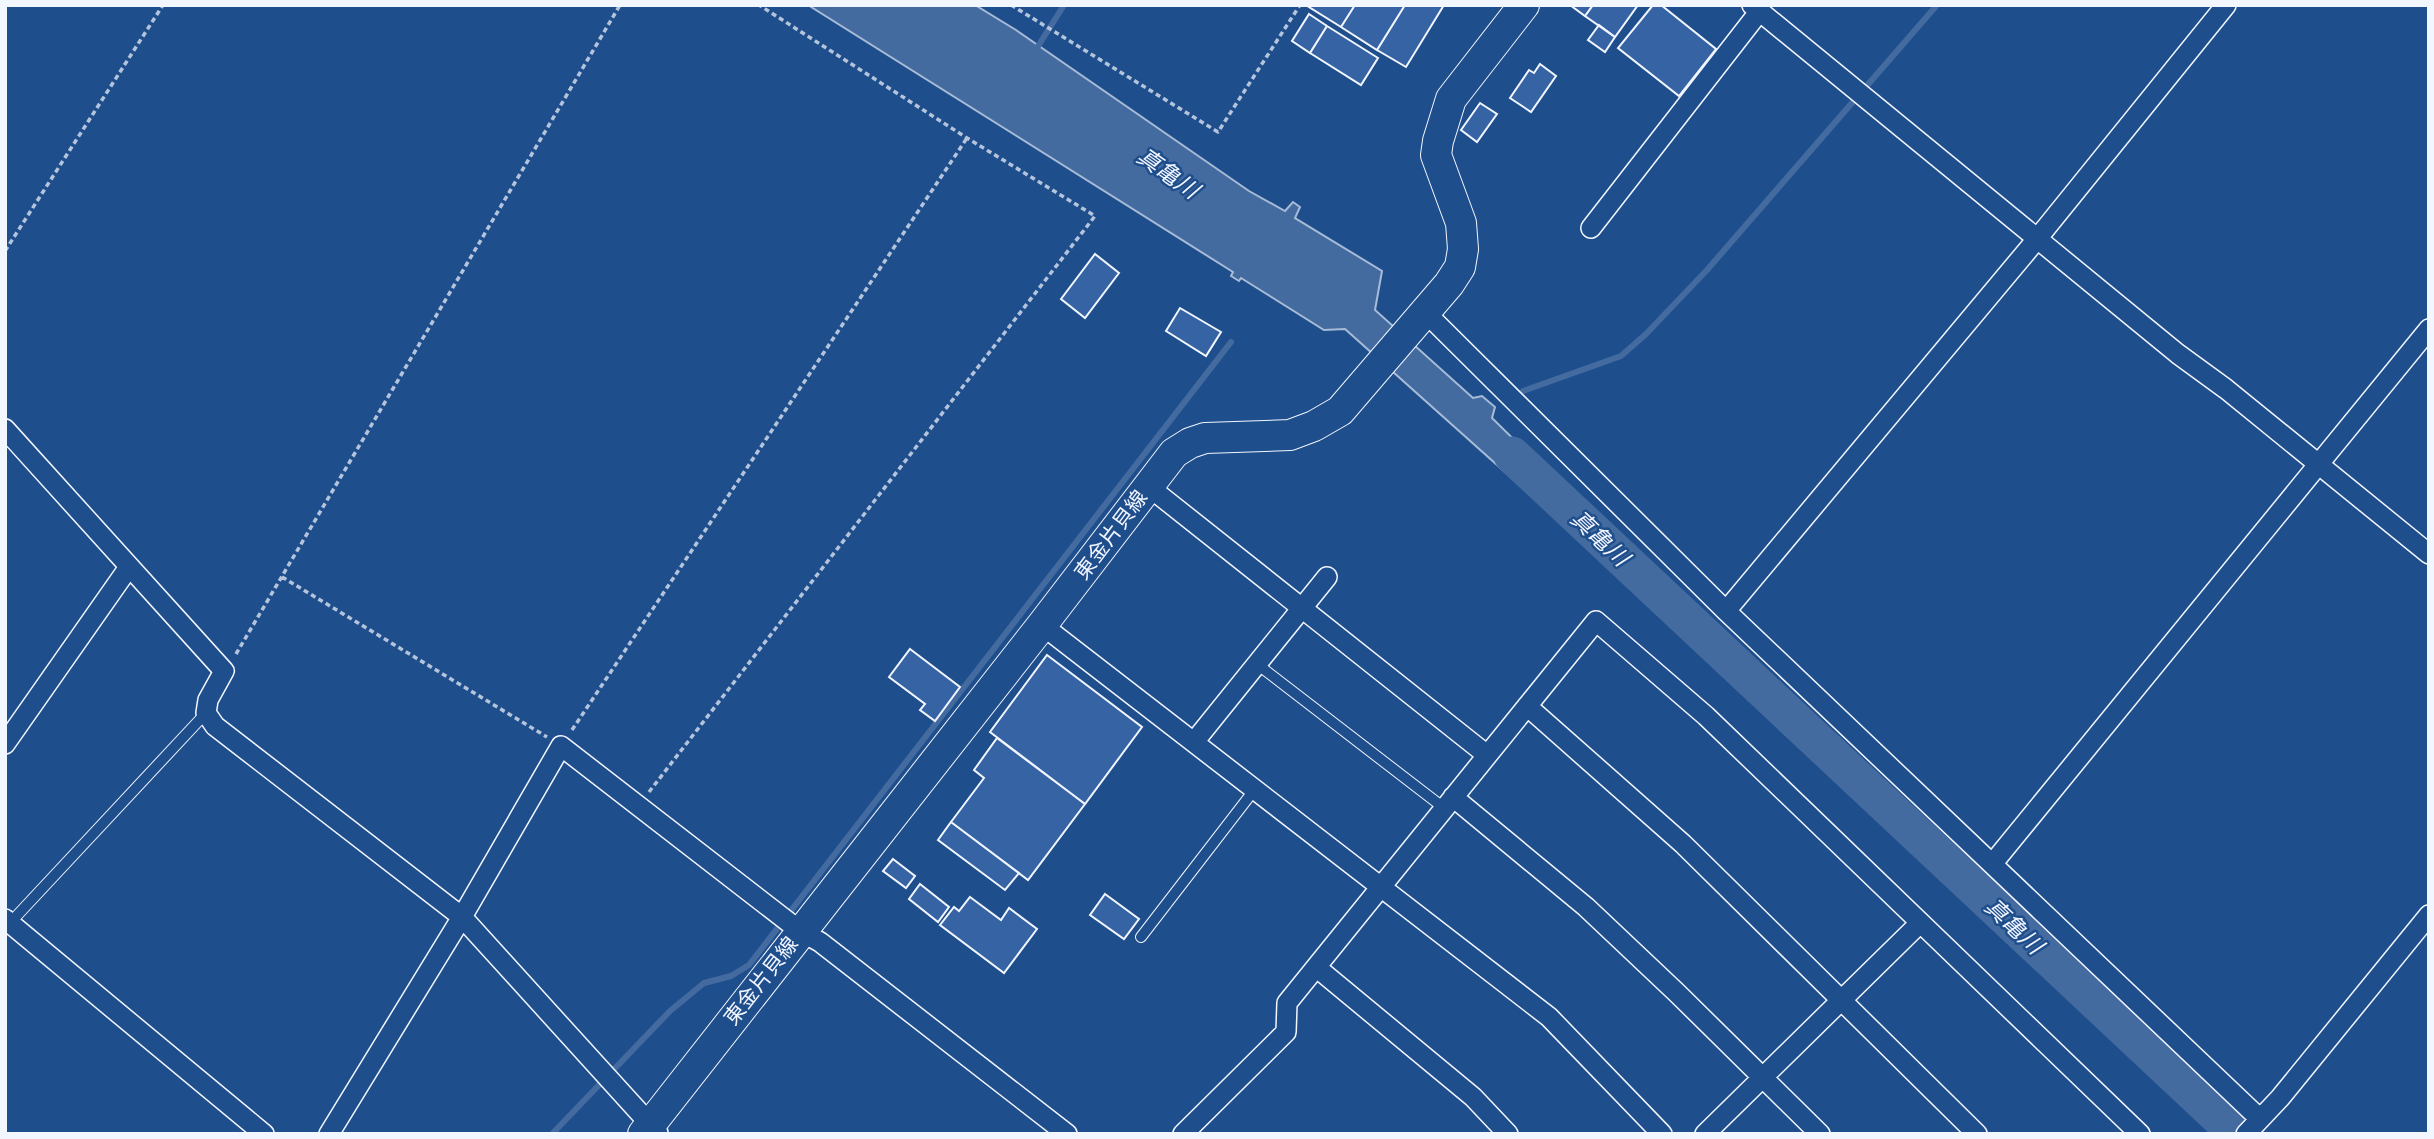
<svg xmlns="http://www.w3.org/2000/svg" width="2434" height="1139" viewBox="0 0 2434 1139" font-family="'Golos Text','Noto Sans JP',sans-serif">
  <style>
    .water { fill: #446ba0; stroke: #a8bbd7; stroke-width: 2 }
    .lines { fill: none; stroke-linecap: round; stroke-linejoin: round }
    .stream { stroke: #446ba0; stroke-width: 6 }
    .river { stroke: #446ba0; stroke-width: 37 }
    .building { fill: #3563a3; stroke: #f2f6ff; stroke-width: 2 }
    .lane-casing { stroke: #f2f6ff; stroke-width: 12 }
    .street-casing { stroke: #f2f6ff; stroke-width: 22 }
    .primary-casing { stroke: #f2f6ff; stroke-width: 32 }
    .path { stroke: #b3c4dc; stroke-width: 3.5; stroke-dasharray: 5 3.5; stroke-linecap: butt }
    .lane { stroke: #1f4e8c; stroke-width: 10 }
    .street { stroke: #1f4e8c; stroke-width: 19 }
    .primary { stroke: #1f4e8c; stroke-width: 30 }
    .labels { text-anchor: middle; stroke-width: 5; stroke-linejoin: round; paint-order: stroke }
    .street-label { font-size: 21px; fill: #f2f6ff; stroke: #1f4e8c }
    .water-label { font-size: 23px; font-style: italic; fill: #f2f6ff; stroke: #1f4e8c }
  </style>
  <rect width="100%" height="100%" fill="#1f4e8c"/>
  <path class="water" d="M808 5H975L1016 30 1249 191 1285 211 1293 202 1300 207 1295 218 1382 271 1375 310 1473 398 1482 396 1495 407 1492 418 1555 480 1535 499 1345 329 1324 330 1241 278 1239 281 1231 276 1233 272Z"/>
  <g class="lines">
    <path class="stream" d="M1035 51 1064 5
      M1523 391 1621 356 1646 334 1707 270 1937 5
      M552 1134 670 1011 704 983 731 976 749 965 1231 342"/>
    <path class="river" d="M1512 455 2237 1134"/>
  </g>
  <path class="building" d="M1311 5H1355L1341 27 1309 7Z
    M1355 5H1405L1377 50 1341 27Z
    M1405 5H1444L1406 67 1377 50Z
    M1570 5H1593L1585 16Z
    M1593 5H1638L1615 37 1585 16Z
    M1653 5H1661L1716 49 1679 96 1618 48Z
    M1309 14 1327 26 1310 53 1292 41Z
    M1599 25 1615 37 1605 52 1588 40Z
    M1327 26 1378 58 1361 85 1310 53Z
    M1540 64 1556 76 1531 112 1510 98 1529 70 1534 73Z
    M1480 103 1497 114 1477 142 1461 130Z
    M1095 254 1119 273 1085 318 1061 299Z
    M1180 308 1221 332 1206 356 1166 331Z
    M910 649 960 687 935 721 920 710 925 704 889 677Z
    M1047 655 1142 727 1085 804 990 732Z
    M997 738 1085 804 1028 880 951 822 984 778 974 770Z
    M951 822 1019 873 1005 890 938 840Z
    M893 859 915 876 906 888 883 871Z
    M920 884 949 907 938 922 909 899Z
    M1105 894 1139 919 1124 939 1090 915Z
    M970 897 1001 920 1009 908 1037 929 1004 973 940 925 954 907 959 911Z"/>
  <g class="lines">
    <defs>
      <path id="lane" d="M1257 664 1444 808
        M10 923 206 713
        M1141 937 1255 789"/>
      <path id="street" d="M1752 5 2178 354 2226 389 2429 554
        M1591 228 1759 12
        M1425 312 1726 611 2260 1119
        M5 429 224 671 208 700 206 713 215 726 462 917 658 1133
        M1148 486 1487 755
        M1726 611 2037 239 2226 5
        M1042 625 1549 1017 1662 1134
        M1527 706 1683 844 1977 1134
        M1194 742 1327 577
        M5 744 129 567
        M1453 797 1586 907 1677 993 1820 1134
        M1993 863 2429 329
        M5 919 264 1134
        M1316 967 1473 1097 1508 1134
        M329 1134 462 917 561 746 800 931 820 942 1067 1134
        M1183 1134 1286 1032 1287 1003 1596 621 1706 716 2140 1134
        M1705 1134 1920 923
        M2246 1134 2280 1098 2429 915"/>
      <path id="primary" d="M643 1134 1042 625 1174 453 1190 443 1205 438 1290 435 1314 426 1340 411 1449 284 1460 267 1463 249 1461 223 1436 155 1438 141 1451 99 1524 5"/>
    </defs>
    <use href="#lane" class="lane-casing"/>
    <use href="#street" class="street-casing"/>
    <use href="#primary" class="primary-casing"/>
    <path class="path" d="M1011 5 1218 132 1300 5
      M5 251 163 5
      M282 577 547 737
      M236 654 620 5
      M572 730 967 138
      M649 792 1095 216 967 138 759 5"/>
    <use href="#lane" class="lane"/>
    <use href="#street" class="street"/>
    <use href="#primary" class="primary"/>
  </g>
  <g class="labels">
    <g class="street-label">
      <text transform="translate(1111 535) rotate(-53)" y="7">東金片貝線</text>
      <text transform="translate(761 981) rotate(-52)" y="7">東金片貝線</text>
    </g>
    <g class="water-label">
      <text transform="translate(1168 173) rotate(35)" y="8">真亀川</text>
      <text transform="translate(1600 538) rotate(43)" y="8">真亀川</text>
      <text transform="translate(2014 926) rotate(43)" y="8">真亀川</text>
    </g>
  </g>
  <rect width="2434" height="1139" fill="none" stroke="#f2f6ff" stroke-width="14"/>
</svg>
